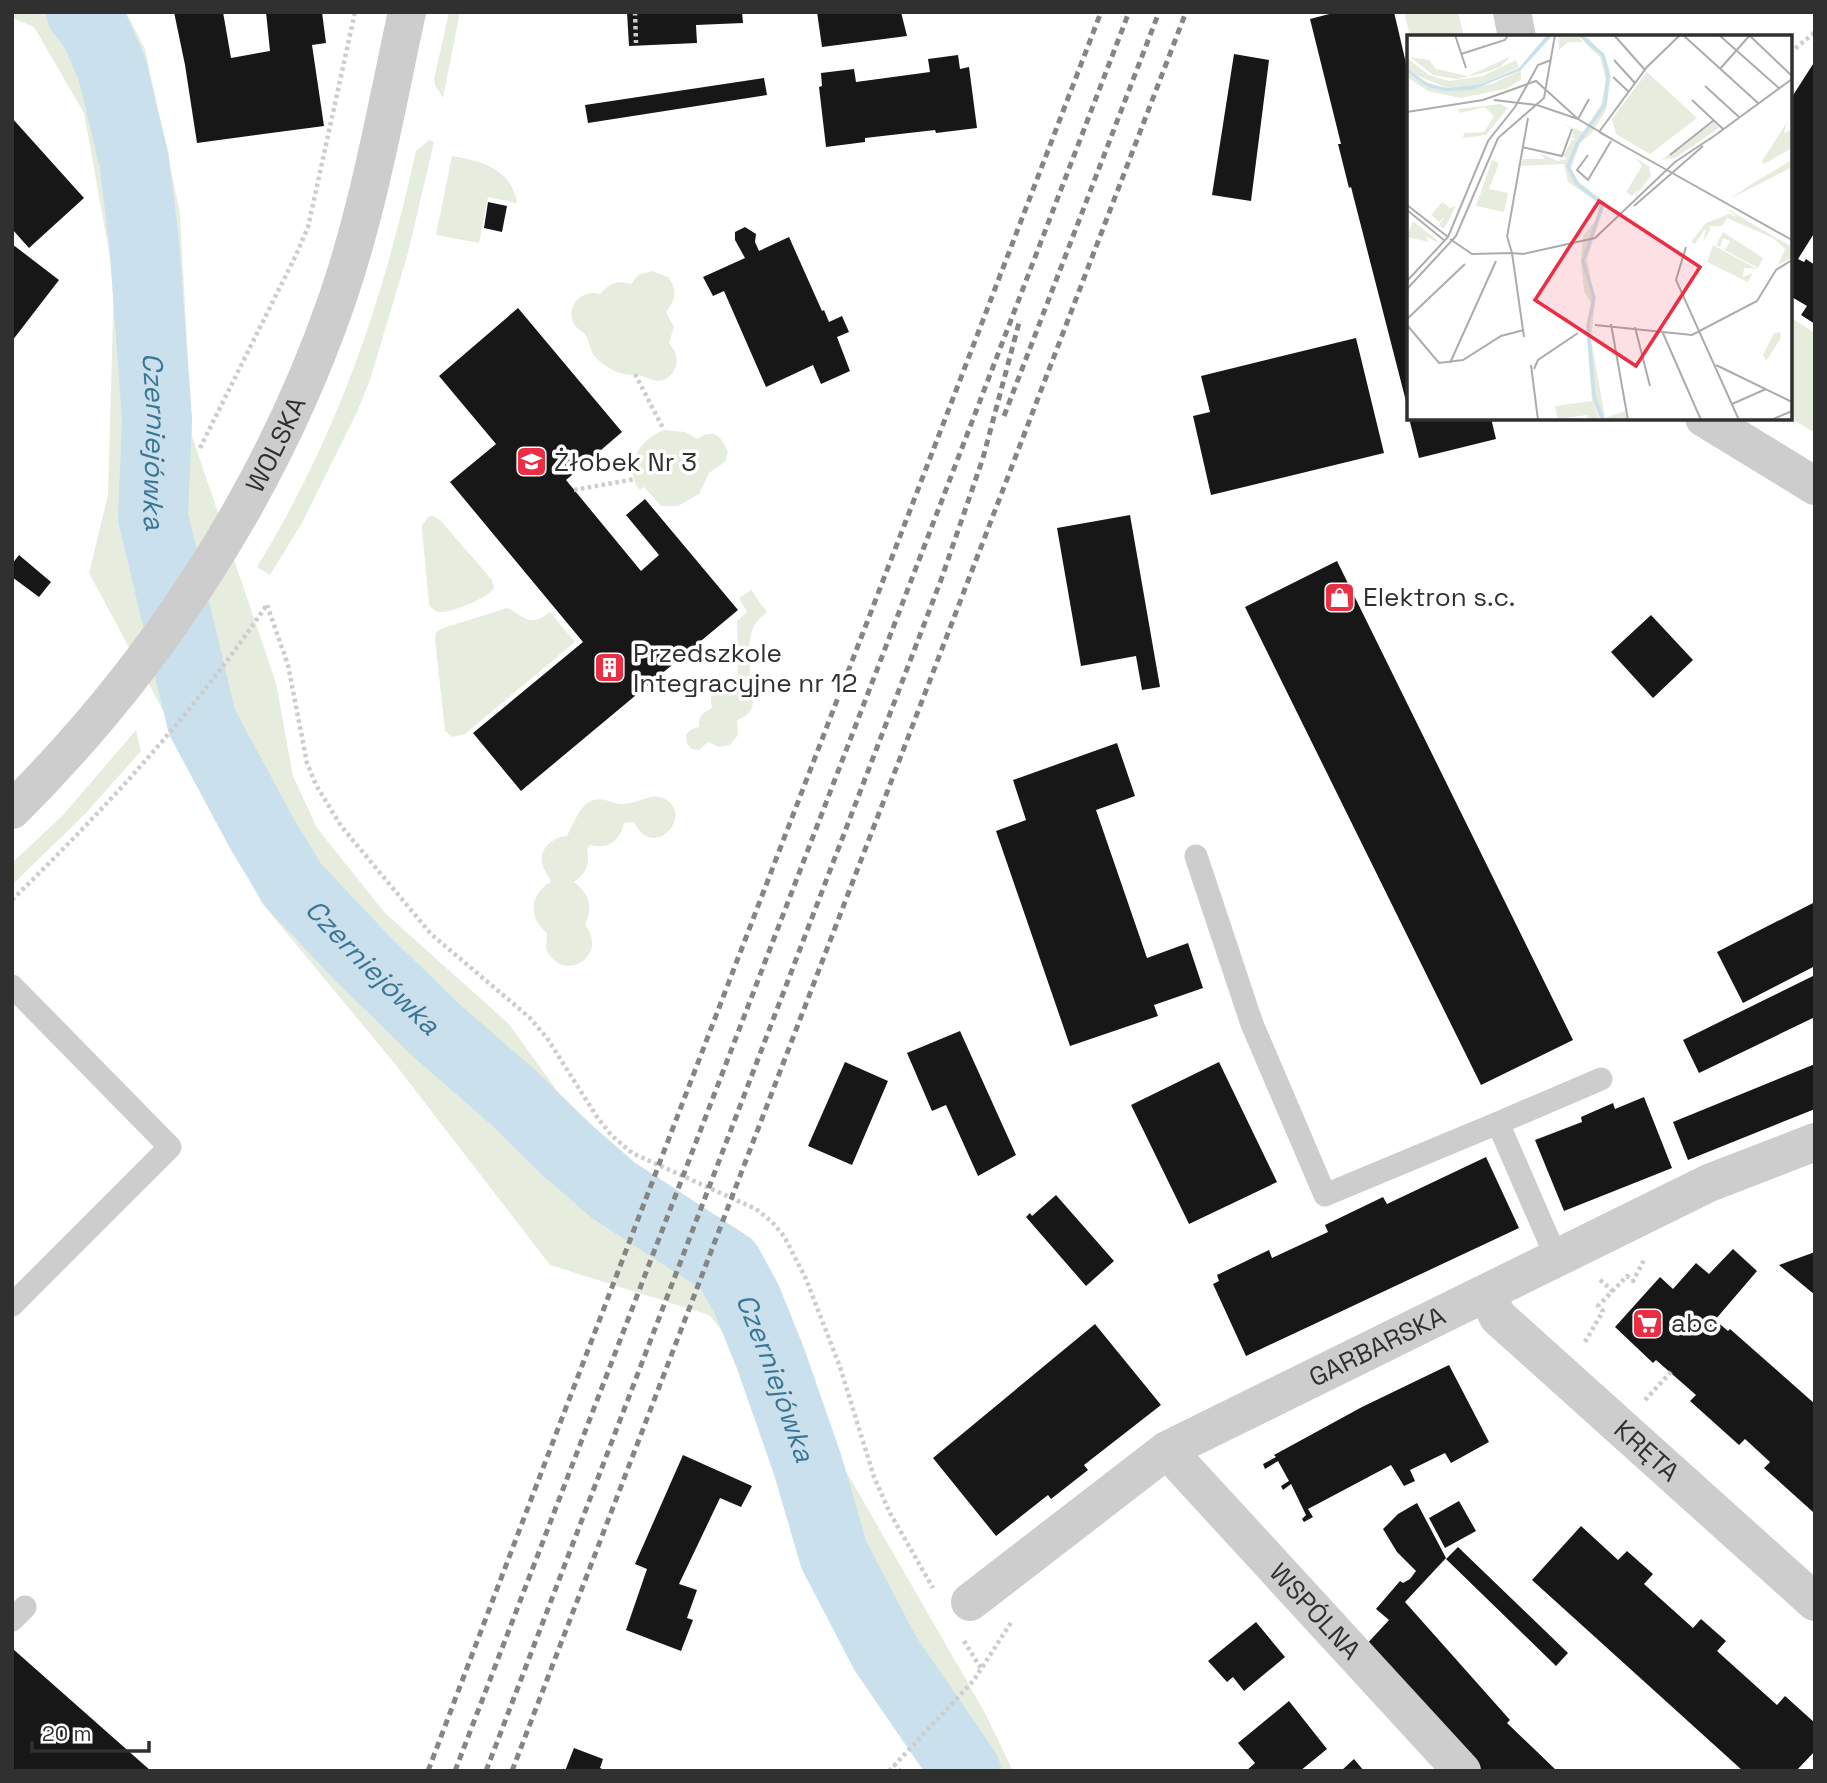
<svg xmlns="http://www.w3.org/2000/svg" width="1827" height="1783" viewBox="0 0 1827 1783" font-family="'Space Grotesk',sans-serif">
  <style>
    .green { fill: #e7edde }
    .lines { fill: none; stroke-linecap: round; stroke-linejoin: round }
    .river { stroke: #cae1ed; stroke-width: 70 }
    .building { fill: #171717 }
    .path { stroke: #cdcdcd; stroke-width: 4.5; stroke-dasharray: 3.5 3.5; stroke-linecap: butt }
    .service { stroke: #cdcdcd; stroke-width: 23 }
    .minor { stroke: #cdcdcd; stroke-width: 38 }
    .tertiary { stroke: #cdcdcd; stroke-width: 38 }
    .rail { stroke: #858585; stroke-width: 5; stroke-dasharray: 7 5; stroke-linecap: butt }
    .labels { text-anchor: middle; stroke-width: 7; stroke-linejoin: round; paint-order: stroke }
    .street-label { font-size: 26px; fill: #303030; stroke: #fff }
    .poi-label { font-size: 26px; fill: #303030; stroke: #fff; text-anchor: start }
    .water-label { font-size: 28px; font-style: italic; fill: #3b7695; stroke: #fff }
    .inset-river { fill: none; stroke: #cae1ed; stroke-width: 3.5 }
    .inset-road { fill: none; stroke: #acacac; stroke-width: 2 }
    .view { fill: #ea2f44; fill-opacity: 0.15; stroke: #ea2f44; stroke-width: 3.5 }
    .inset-edge { fill: none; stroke: #303030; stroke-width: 3.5 }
  </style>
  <rect width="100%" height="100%" fill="#fff"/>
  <path class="green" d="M12 12H126L145 49 180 213 192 436 276 683 293 776 317 828 385 913 509 1024 591 1138 743 1251 782 1300 808 1360 846 1471 984 1711 1013 1771H929L895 1717 808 1569 744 1358 709 1315 550 1265 395 1064 261 902 189 759 89 573 108 495 114 280 84 113 34 27 12 18Z
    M449 12H460L443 98 435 85 434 79Z
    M1404 12H1458L1464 37H1410Z
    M429 140 434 142 408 253 370 380 357 412 302 523 270 575 257 567C339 432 382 304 416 151Z
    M452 156C482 161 512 169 517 203L488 197 479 243 436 235Z
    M652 271 668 277C678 289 676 300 666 312L674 327 669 343C676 351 680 362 673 372 663 386 652 380 639 375 636 373 633 375 629 375 617 374 604 366 596 358 590 351 590 345 587 338 585 331 576 330 573 322 566 305 583 289 600 294 610 283 617 280 631 284L638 275Z
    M1790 317 1815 333V433L1790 418Z
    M664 430 685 432 697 439C715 428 720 435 728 452L725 462 709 473 699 494 678 506H661L644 487 640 490C621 467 640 439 664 430Z
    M429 516H433L440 520 492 580 494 588C488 598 455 611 443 612 436 613 432 609 429 604L422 530V525Z
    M751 590 767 612C739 633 755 653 748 683 756 698 756 714 737 720L738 735 730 745 719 747 708 742 699 750 692 749 687 744 686 734 692 729 699 727C698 717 702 713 712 708 707 689 719 677 738 678L737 621 747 612 739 598Z
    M507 608C527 617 529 628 550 612L575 642 465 734 452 737 445 731 435 639 436 632 443 628Z
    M136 730 141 751 86 813 12 885V863L63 815Z
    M655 796C702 804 656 867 634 822L624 823C620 841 608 850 590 845L587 849C590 864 587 873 574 882 589 893 594 907 585 925 610 955 563 986 546 949L547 933C528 918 529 894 551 882 549 876 545 872 543 867 537 850 552 837 567 836 576 820 582 795 605 800 611 801 615 804 622 804 634 804 643 798 655 796Z"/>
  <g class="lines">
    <path class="river" id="s1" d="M81 12 94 28 112 69 134 160 144 241 157 419 153 517 202 722 261 832 293 885 363 959 437 1031 514 1098 567 1150 613 1190 728 1265 747 1300 770 1357 807 1463 834 1555 885 1653 966 1771"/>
  </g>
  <path class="building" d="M174 12H223L231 58 270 51 266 12H322L326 43 312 45 324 126 197 143 185 65Z
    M627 12H742L743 23 696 25 697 43 629 46Z
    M817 12H901L907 36 822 47Z
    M1337 12H1394L1409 76V413L1351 187 1349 188 1338 144H1341L1310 19Z
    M1234 54 1269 60 1251 201 1212 195Z
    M958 55 960 69 969 67 977 128 936 133 935 130 865 138V142L826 147 819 87 822 86 821 73 854 69 856 82 930 72 928 59Z
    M1815 61V232L1798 259 1804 262 1806 259 1815 265V324L1801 315 1807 306 1790 296V100Z
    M764 78 767 95 588 123 585 105Z
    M12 118 84 198 29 248 12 229Z
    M488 202 507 206 502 232 484 228Z
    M745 227 756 234 755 242 759 251 789 237 822 311 824 310 829 322 842 316 849 332 837 337 850 371 821 384 813 365 766 387 724 291 713 296 703 277 745 258 735 240V232Z
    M12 244 59 280 12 341Z
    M518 308 622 432 566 480 641 571 659 555 626 515 645 499 738 610 521 791 473 733 583 642 450 482 496 444 439 376Z
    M1356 338 1384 453 1211 495 1193 416 1210 412 1201 376Z
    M1409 418H1491L1496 439 1419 458Z
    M1130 515 1160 687 1142 690 1136 656 1081 666 1057 528Z
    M19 555 51 582 39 597 12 577V564Z
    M1337 561 1573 1040 1481 1085 1245 607Z
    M1651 615 1693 660 1653 698 1611 652Z
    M1117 743 1135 796 1096 810 1147 958 1188 943 1203 988 1154 1005 1158 1016 1070 1046 996 831 1026 820 1013 780Z
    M1815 902V966L1743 1003 1717 952Z
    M1815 975V1017L1699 1073 1683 1040Z
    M960 1031 1016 1155 978 1176 946 1105 932 1111 907 1053Z
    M845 1062 888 1081 852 1165 808 1146Z
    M1219 1062 1277 1182 1189 1224 1131 1105Z
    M1815 1064V1109L1688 1160 1673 1122Z
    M1644 1097 1672 1168 1564 1211 1535 1140 1582 1122 1581 1117 1613 1103 1615 1109Z
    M1486 1157 1519 1228 1246 1356 1213 1284 1219 1281 1217 1275 1269 1250 1272 1258 1328 1232 1325 1225 1383 1197 1387 1204Z
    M1056 1195 1114 1261 1086 1286 1026 1217 1030 1213 1032 1216Z
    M1733 1249 1757 1271 1715 1320 1728 1331 1730 1329 1815 1404V1510L1813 1512 1764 1468 1770 1462 1745 1439 1739 1445 1690 1401 1696 1395 1656 1360 1653 1363 1615 1327 1660 1277 1673 1289 1696 1263 1709 1274Z
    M1815 1252V1295L1779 1265Z
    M1095 1324 1161 1405 1084 1465 1088 1470 1051 1499 1048 1495 996 1536 933 1458Z
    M1449 1365 1489 1442 1451 1463 1445 1453 1410 1470 1415 1481 1404 1486 1391 1465 1308 1509 1313 1517 1304 1522 1302 1519 1306 1515 1291 1484 1283 1490 1281 1486 1289 1481 1278 1461 1265 1469 1263 1464 1276 1457 1274 1455 1362 1407Z
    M683 1455 752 1486 741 1507 720 1498 679 1584 697 1590 687 1618 693 1620 681 1651 626 1630 647 1569 635 1564Z
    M1459 1501 1476 1531 1445 1548 1429 1518Z
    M1417 1503 1446 1558 1405 1602 1510 1720 1507 1723 1557 1771H1476L1364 1647 1389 1620 1376 1609 1400 1581 1403 1583 1410 1579 1416 1571 1397 1552 1383 1529 1398 1514Z
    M1581 1526 1618 1560 1627 1551 1653 1574 1644 1584 1693 1628 1701 1619 1726 1641 1717 1651 1777 1705 1785 1696 1815 1723V1751L1796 1771H1743L1532 1580Z
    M1458 1547 1568 1653 1556 1666 1446 1559Z
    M1256 1622 1285 1657 1244 1691 1233 1677 1227 1682 1208 1661Z
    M13 1649 151 1771H12Z
    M1289 1701 1327 1749 1300 1771H1246L1255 1763 1238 1743Z
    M574 1748 603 1759 600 1768 607 1771H565Z
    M1354 1759 1364 1771H1341Z"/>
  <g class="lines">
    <path class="path" d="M635 12 636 43
      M1790 53 1815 32
      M635 374 664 430
      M200 448 296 255 308 227 355 12
      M574 490 635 479
      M267 605 288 665 307 763 316 785 341 826 431 934 529 1017 547 1038 597 1117 611 1135 632 1153 756 1209 772 1222 784 1236 806 1279 840 1367 874 1477 890 1513 933 1588
      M12 900C105 809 193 714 266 606
      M1600 1280 1613 1291
      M1585 1342 1603 1311 1598 1306 1627 1276 1633 1281 1644 1260
      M1645 1400 1671 1372
      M964 1641 982 1670
      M894 1764 900 1771
      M889 1771 974 1680 1012 1621"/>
    <path class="service" d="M1196 856 1252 1024 1325 1195 1498 1123
      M12 986 170 1147 12 1305
      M1557 1259 1498 1123 1601 1079
      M12 1620 25 1607"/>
    <g class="minor">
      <path d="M1512 12 1517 37"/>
      <path d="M1704 418 1815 486"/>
      <path id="s2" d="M1486 1294 1498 1317 1815 1602"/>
      <path id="s3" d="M1167 1450 1462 1771"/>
      <path id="s4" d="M970 1602 1167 1450 1709 1183 1815 1142"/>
    </g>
    <path class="tertiary" id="s5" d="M12 810C156 667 270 493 337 300 369 207 386 109 407 12"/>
    <path class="rail" d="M1004 416 1159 12
      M428 1771C650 1184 877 598 1101 12
      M455 1771 1129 12
      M486 1771 941 580 983 458 1020 319
      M512 1771 1186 12"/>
  </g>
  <defs>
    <symbol id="school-square" viewBox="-11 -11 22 22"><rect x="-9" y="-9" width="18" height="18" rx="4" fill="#ea2f44" stroke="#fff"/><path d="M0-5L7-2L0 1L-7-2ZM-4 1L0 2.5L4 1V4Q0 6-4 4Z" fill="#fff"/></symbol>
    <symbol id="shop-square" viewBox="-11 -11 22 22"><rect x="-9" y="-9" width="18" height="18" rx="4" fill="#ea2f44" stroke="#fff"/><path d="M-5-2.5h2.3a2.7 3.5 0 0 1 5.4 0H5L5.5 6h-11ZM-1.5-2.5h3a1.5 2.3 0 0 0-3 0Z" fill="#fff"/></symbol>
    <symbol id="building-square" viewBox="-11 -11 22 22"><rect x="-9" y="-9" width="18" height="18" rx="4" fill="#ea2f44" stroke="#fff"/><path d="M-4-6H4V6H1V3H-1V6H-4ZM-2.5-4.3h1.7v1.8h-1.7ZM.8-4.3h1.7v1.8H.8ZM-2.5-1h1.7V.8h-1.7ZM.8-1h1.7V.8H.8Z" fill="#fff"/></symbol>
    <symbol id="supermarket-square" viewBox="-11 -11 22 22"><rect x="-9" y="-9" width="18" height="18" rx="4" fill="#ea2f44" stroke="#fff"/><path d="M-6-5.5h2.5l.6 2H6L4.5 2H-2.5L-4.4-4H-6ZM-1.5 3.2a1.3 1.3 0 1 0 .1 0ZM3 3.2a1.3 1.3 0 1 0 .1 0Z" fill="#fff"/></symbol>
  </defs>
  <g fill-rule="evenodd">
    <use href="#school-square" x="514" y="444" width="35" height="35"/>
    <use href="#shop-square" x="1322" y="580" width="35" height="35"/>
    <use href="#building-square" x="592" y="650" width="35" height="35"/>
    <use href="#supermarket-square" x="1630" y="1306" width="35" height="35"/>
  </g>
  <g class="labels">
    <g class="street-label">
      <text dy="9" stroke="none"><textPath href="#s5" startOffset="453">WOLSKA</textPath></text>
      <text dy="9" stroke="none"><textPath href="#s4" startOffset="483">GARBARSKA</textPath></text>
      <text dy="9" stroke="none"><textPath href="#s2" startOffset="226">KRĘTA</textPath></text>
      <text dy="9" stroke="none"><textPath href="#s3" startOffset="219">WSPÓLNA</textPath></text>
    </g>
    <g class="poi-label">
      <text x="554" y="471">Żłobek Nr 3</text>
      <text x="1363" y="606">Elektron s.c.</text>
      <text x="633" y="662">Przedszkole<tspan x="633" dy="30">Integracyjne nr 12</tspan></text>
      <text x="1671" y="1332">abc</text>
    </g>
    <g class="water-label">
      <text dy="10" stroke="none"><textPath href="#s1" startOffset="441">Czerniejówka</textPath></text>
      <text dy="10" stroke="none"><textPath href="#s1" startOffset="1029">Czerniejówka</textPath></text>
      <text dy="10" stroke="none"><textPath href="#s1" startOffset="1617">Czerniejówka</textPath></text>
    </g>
  </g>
  <g transform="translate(1407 35)">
    <rect width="385" height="385" fill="#fff"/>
    <path d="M152 0H170L176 7 181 6 178 0 198 21 204 41 199 75 185 98 173 108 164 134 173 148 198 167 180 224 188 267 184 304 198 383 218 376 220 385H193L185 368 192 385H181L180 380 151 384 148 371 185 366 180 304 184 268 177 256 174 226 176 201 188 186 193 169 161 147 157 129 114 131 116 124H138L133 118 150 126 160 124 156 121 165 105H170L165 103 166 94 154 88 176 97 194 70 199 45 193 22 177 7H161L152 15ZM104 21 93 32 76 38 50 44 26 40 3 22 22 25 29 34 61 41ZM0 23 22 40 42 46 76 41 109 25 112 32 74 49 40 53 9 40 0 33ZM114 35V45L99 54 53 63 21 56 0 42V37L38 56 85 49ZM240 37 290 83 243 119 209 99 205 84ZM94 69 101 73 79 100 56 103 57 98 77 97 87 81 78 72 53 78 51 74ZM307 87 312 93 268 123 254 125ZM380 87 377 98 385 95V113L357 129 355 126ZM228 123 242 131 244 141 227 163 231 154 225 161 219 157 235 131ZM85 125 92 128 82 154 101 158 97 177 69 171ZM385 125V132L323 164 343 150ZM35 167 43 173 49 171 37 194 32 190 38 181 32 187 24 180ZM317 172 385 212V223L371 230 378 214 366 203 320 183 315 191H302L303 195 296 207 299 193 288 209 284 207 299 188 322 179 330 182ZM6 186 30 205V208L18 200 22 207 0 202ZM316 197 356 223 351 233 314 213 319 214 323 206 316 203 313 212 309 210ZM306 210 350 234 337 233 336 242 346 238 341 247 300 227ZM373 297 374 303 359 326 356 320 367 298Z" fill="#e7edde"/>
    <path d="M140 0H146L114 35 65 55 38 56 21 52 0 37V33L20 48 40 53 74 49 112 33Z" fill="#cae1ed"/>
    <path class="inset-river" d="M173 0 196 20 201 39 198 69 170 109 161 131 169 148 196 169 176 226 187 263 181 290 187 361 196 385"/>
    <path class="inset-road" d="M48 0 59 33M207 0 238 35M276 0 351 68M312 0 373 54M342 0 385 41M54 19 98 5 101 0M207 25 228 48M313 34 343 0M206 42 222 57M298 51 332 82M87 65 130 70 171 84M285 65 316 94M0 77 76 65 129 46 171 84 210 107M171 84 182 64M192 97 385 205M192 97 240 32 273 0M303 104 385 44M115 112 155 121 165 94M181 120 170 135 181 145 204 106M263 120 307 85M0 170 41 202M227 171 296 111M0 175 38 206M100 201 105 218 116 219 188 203 268 127 304 103M100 202 121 83M43 204 65 219 105 218 117 302M279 212 269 245 332 385M0 246 41 202 81 106 108 72 131 30 144 25M0 254 49 201 91 103 137 63 148 0M0 284 58 229M204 289 221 385M0 290 32 328 56 325 94 301 117 295M188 290 285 300 350 266 369 235 385 225M228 292 243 351M255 296 294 385M43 328 89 226M124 330 131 385M309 330 385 367M127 334 131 325 171 298M325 369 359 354M364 385 385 376"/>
    <path class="view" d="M192 166 293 232 229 331 128 265Z"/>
    <rect width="385" height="385" class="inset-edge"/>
  </g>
  <rect width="1827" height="1783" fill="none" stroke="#303030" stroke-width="28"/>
  <path d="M32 1741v10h117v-10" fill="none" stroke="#303030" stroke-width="3.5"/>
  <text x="42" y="1741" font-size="21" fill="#303030" stroke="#ffffff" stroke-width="5" paint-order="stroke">20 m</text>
</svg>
